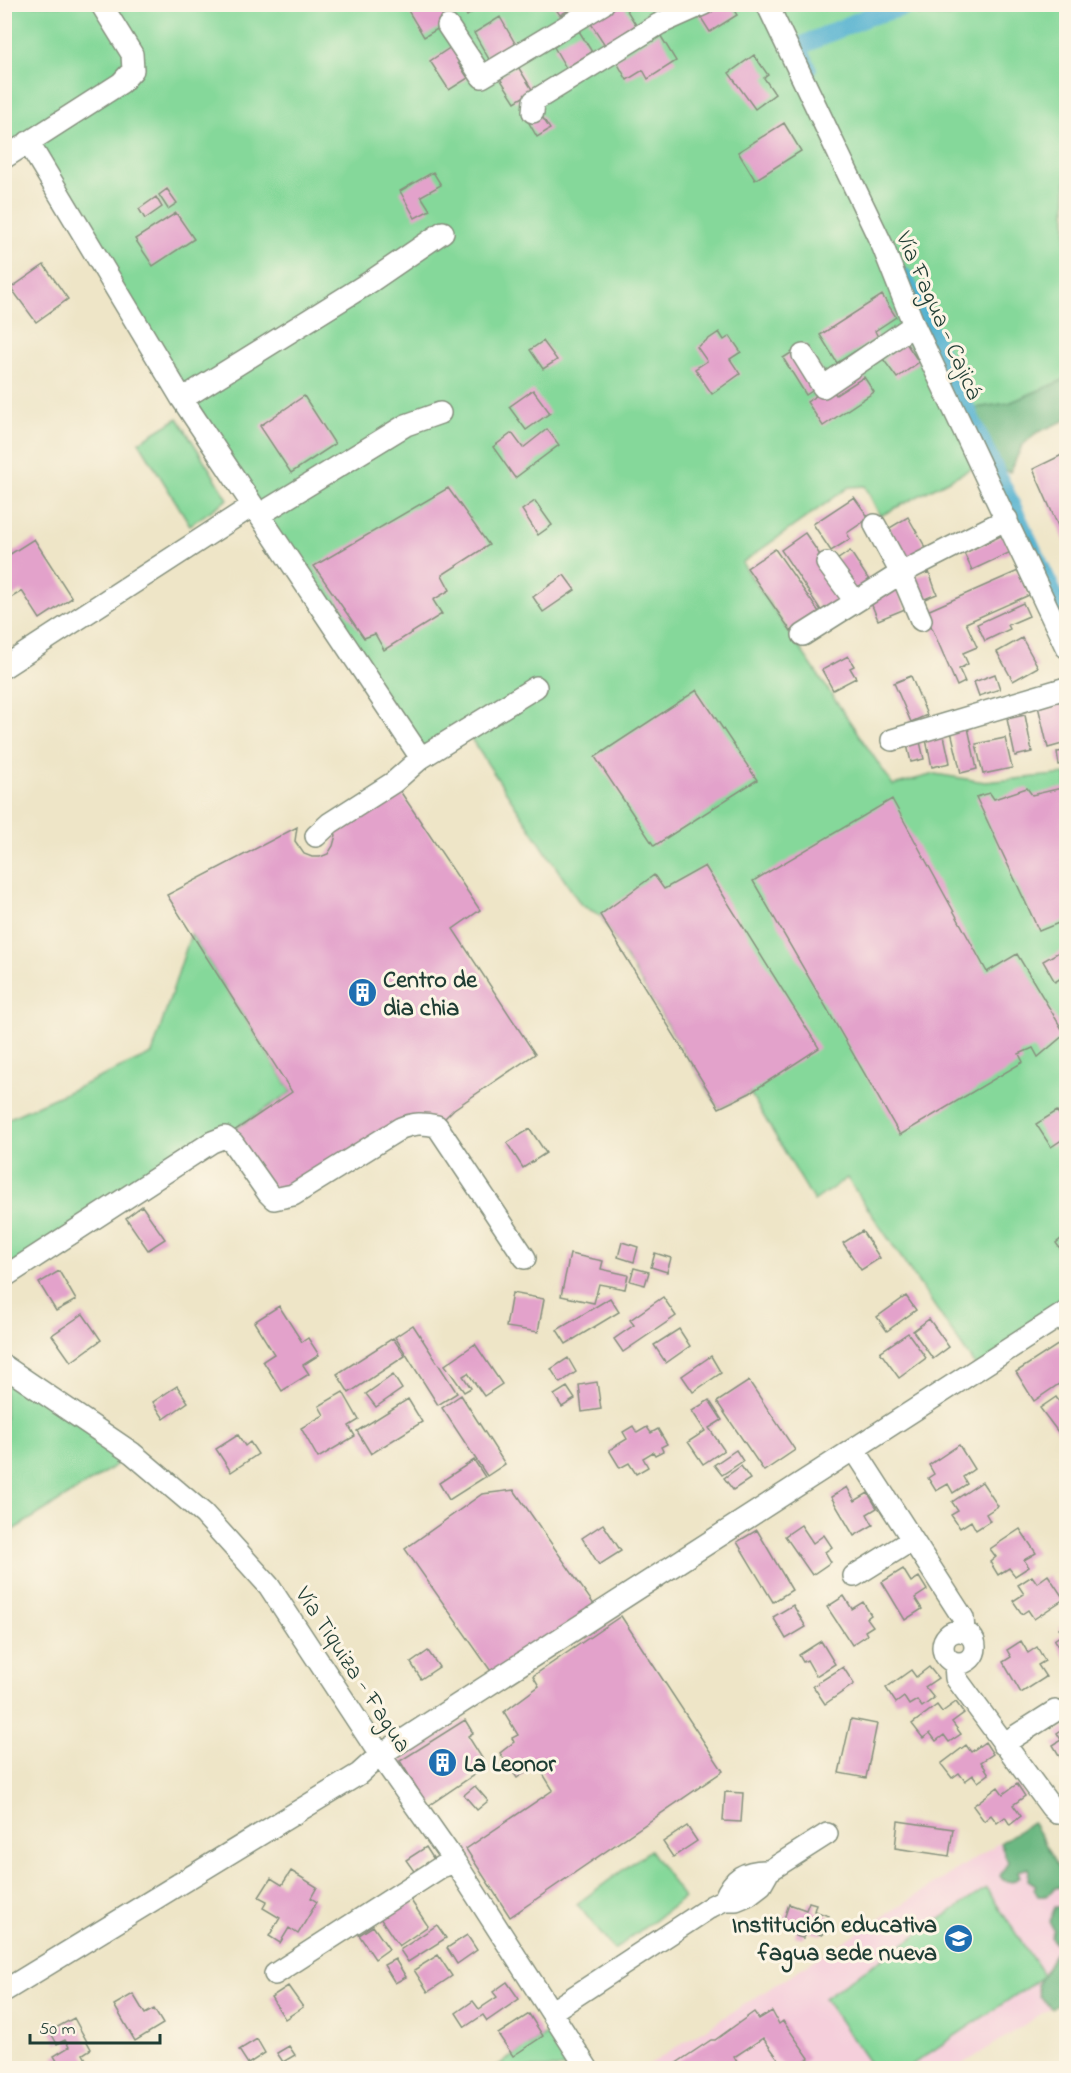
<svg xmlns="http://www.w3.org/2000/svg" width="1071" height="2073" viewBox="0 0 1071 2073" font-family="'Indie Flower',sans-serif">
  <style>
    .built { fill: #f5cfdb }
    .green { fill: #85d89a; stroke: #528a67; stroke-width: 1.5 }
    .forest { fill: #6cb882; stroke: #467a5b; stroke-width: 1.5 }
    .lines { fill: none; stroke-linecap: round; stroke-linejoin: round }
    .canal { stroke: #51b1d0; stroke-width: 18 }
    .building { fill: #e3a2cb }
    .minor-casing { stroke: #86917e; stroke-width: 24 }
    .minor { stroke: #fff; stroke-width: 21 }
    .labels { text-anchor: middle; stroke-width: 6; stroke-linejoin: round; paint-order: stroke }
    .street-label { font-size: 24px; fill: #1f3d34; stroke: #fcf5e5 }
    .poi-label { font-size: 24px; font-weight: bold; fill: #1f3d34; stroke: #fcf5e5; text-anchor: start }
  </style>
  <rect width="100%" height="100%" fill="#fcf5e5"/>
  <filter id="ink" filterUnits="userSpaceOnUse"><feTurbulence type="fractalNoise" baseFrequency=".0167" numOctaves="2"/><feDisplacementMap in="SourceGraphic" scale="12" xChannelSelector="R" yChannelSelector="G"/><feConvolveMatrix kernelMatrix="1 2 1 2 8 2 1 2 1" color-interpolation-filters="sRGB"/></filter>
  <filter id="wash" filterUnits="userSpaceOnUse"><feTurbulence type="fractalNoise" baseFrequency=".008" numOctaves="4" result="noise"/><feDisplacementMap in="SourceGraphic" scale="24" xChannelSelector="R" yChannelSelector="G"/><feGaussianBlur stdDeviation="1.35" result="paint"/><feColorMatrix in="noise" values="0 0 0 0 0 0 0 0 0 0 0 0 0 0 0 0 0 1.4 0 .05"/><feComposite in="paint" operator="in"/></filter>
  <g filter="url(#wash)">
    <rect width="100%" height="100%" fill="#eee5c7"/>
    <path class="built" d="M1032 1822 1066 1879V1998L957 2068H644Z"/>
    <path class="green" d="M917 4 919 15 949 16 980 5H1066V379L1009 403 955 411 980 464 880 516 865 486 849 487 742 563 893 785 935 774 985 782 1066 774V1312L978 1370 847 1178 814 1201 750 1093 719 1108 600 915 581 905 466 731 421 758 29 142 5 158V5Z
      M178 418 228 499 190 525 139 442Z
      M191 933 292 1092 5 1277V1120L152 1054Z
      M5 1366 132 1453 98 1477 5 1535Z
      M650 1850 684 1898 614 1950 577 1904Z
      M986 1888 1044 1976 907 2068H873L824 1998Z
      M560 2025 588 2068H494Z"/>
    <path class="forest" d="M917 5V4L980 5 949 16 919 15Z
      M1066 379V420L1036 433 1022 446 1010 472 980 464 955 411 1009 403Z
      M1032 1822 1066 1878 1064 1886 1055 1888C1050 1895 1046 1897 1038 1896L1034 1889 1036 1885 1028 1880 1029 1868 1018 1871 1020 1877 1012 1882 1003 1880 1000 1876 1008 1862 1000 1843Z
      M1055 1907H1066V1946L1063 1944 1054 1943 1051 1937 1054 1929 1049 1922Z
      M1059 1950 1066 1956V1998L1051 2008 1039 1996 1037 1985C1046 1974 1048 1958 1059 1950Z"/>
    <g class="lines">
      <path class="canal" d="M808 69 798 47 867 17 914 4
        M904 277 1066 620"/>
    </g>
    <g id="blocks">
      <path class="building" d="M413 4H441L451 21 424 37 407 9Z
        M460 4H485L467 16Z
        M611 4H623L636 25 605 45 588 19Z
        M712 4H730L737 15 710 32 698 13Z
        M553 5H578L560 15Z
        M500 17 516 45 490 61 474 33Z
        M579 31 592 52 566 68 554 47Z
        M659 33 676 61 648 79 643 70 627 80 615 59Z
        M454 45 464 59 458 63 468 78 449 90 430 61Z
        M754 55 768 75 764 78 775 94 755 109 729 73Z
        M517 65 533 91 515 102 499 77Z
        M541 115 550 129 537 137 529 123Z
        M784 123 801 151 755 180 738 152Z
        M433 172 441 185 421 196 430 210 415 218 400 191Z
        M167 189 177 203 168 209 159 195Z
        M156 197 162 207 145 219 139 209Z
        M176 213 194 239 153 266 135 239Z
        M44 265 68 299 36 322 11 288Z
        M882 295 896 317 875 331 878 337 837 363 820 335Z
        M719 332 724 340 730 336 741 352 730 359 740 374 712 394 695 369 707 361 697 347Z
        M543 341 557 360 543 369 530 350Z
        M906 343 919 362 897 378 883 359Z
        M805 344 827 381 806 395 783 358Z
        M864 377 874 392 823 426 807 402 830 386 836 395Z
        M533 390 550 413 526 430 509 407Z
        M304 396 335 444 291 473 260 426Z
        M547 429 559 445 515 478 493 447 512 433 523 448Z
        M1066 453V544L1033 469Z
        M448 488 489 545 442 575 450 590 433 600 442 614 384 650 375 634 364 638 314 566Z
        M854 497 869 518 847 533 850 539 831 551 813 524Z
        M535 501 552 525 538 535 522 510Z
        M908 517 927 550 906 562 888 529Z
        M805 533 822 558 842 599 822 612 781 550Z
        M1003 535 1011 552 972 570 964 553Z
        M34 539 72 598 40 619 22 591 4 602V558Z
        M775 549 819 612 791 631 747 568Z
        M850 551 871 583 855 593 834 562Z
        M1018 571 1029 595 966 623 977 647 963 653 968 664 959 669 965 682 957 686 925 612Z
        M929 572 937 594 922 600 913 578Z
        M564 575 575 590 543 612 533 597Z
        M897 587 905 609 878 620 869 598Z
        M1023 603 1029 616 1008 625 1010 629 985 641 977 624Z
        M1022 638 1038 667 1013 681 997 652Z
        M848 656 854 666 850 668 856 678 833 690 822 670Z
        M995 674 1000 689 979 696 974 682Z
        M911 676 927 715 911 722 894 683Z
        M697 690 757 780 654 846 595 757Z
        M1066 698V743L1048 748 1038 706Z
        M1025 715 1032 752 1015 756 1007 719Z
        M967 723 977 769 961 773 950 727Z
        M943 731 950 763 932 767 925 735Z
        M918 733 924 759 911 762 905 736Z
        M1005 738 1012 768 983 774 976 744Z
        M1066 751V764L1059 765 1057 752Z
        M394 782 480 910 453 929 535 1054 454 1109 437 1126 423 1123 284 1198 225 1137 292 1092 167 895 297 827 295 841 304 854 312 857H320L328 854 333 846 336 835 330 823Z
        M1066 787V920L1039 931 976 797 990 793 994 799 1027 788 1032 795Z
        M892 799 987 972 1017 954 1065 1034 1038 1057 1033 1048 1019 1054 1023 1062 900 1135 753 881Z
        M705 866 819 1048 750 1093 719 1108 600 915 654 875 664 889Z
        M1066 948V975L1055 982 1043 961Z
        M1057 1111 1066 1126V1137L1051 1147 1036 1124Z
        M530 1129 546 1153 523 1168 507 1143Z
        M142 1206 165 1239 148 1250 126 1218Z
        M862 1231 880 1258 861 1270 843 1243Z
        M1066 1235V1257L1056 1243Z
        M622 1242 638 1247 634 1262 618 1257Z
        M655 1253 671 1258 667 1272 651 1267Z
        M570 1254 603 1261 601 1269 628 1275 625 1289 599 1284 594 1303 561 1296Z
        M634 1268 649 1272 645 1285 630 1281Z
        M59 1271 76 1300 56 1311 39 1283Z
        M512 1293 544 1299 538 1332 506 1327Z
        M906 1296 916 1310 887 1331 877 1317Z
        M663 1297 676 1316 623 1352 614 1339 634 1325 630 1320Z
        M610 1298 619 1312 566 1344 557 1330Z
        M279 1306 302 1342 308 1338 319 1355 303 1365 309 1374 282 1391 263 1361 274 1354 254 1322Z
        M83 1314 101 1340 71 1362 52 1335Z
        M929 1319 949 1347 933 1359 913 1331Z
        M413 1325 457 1393 438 1405 395 1337Z
        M679 1329 690 1346 666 1363 654 1345Z
        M908 1333 926 1358 899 1378 880 1352Z
        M393 1338 405 1356 349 1393 337 1374Z
        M475 1344 502 1384 484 1396 468 1373 463 1376 471 1388 464 1392 445 1365Z
        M1059 1344 1066 1355V1379L1034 1401 1016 1372Z
        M711 1356 721 1373 693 1392 682 1376Z
        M568 1358 576 1372 560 1383 551 1369Z
        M393 1375 402 1389 376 1407 366 1394Z
        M749 1381 795 1450 764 1471 717 1402Z
        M597 1382 601 1409 582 1412 579 1385Z
        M177 1386 188 1402 164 1419 153 1402Z
        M567 1387 575 1399 562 1407 554 1395Z
        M343 1392 359 1420 349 1426 355 1436 318 1458 301 1428 324 1415 319 1406Z
        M461 1395 505 1464 487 1476 442 1408Z
        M1056 1397 1066 1412V1438L1064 1440 1040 1408Z
        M408 1399 422 1422 371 1454 357 1431Z
        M709 1400 722 1420 709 1428 724 1450 703 1464 688 1442 705 1431 692 1411Z
        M633 1426 637 1433 647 1427 651 1433 658 1429 667 1444 661 1447 663 1451 655 1455 653 1452 643 1458 648 1467 636 1474 629 1463 620 1468 609 1450 627 1439 623 1432Z
        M238 1435 245 1446 250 1442 258 1454 231 1472 216 1449Z
        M959 1445 974 1469 963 1477 967 1484 953 1493 948 1484 936 1491 928 1478 934 1474 929 1465Z
        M736 1450 743 1461 722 1475 714 1465Z
        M474 1460 485 1477 449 1500 439 1483Z
        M741 1466 750 1479 733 1490 724 1478Z
        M982 1482 998 1506 986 1514 990 1521 976 1530 971 1521 960 1528 951 1515 958 1511 952 1502Z
        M847 1487 855 1501 868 1493 877 1508 867 1514 873 1525 854 1536 831 1497Z
        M514 1490 595 1606 495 1677 405 1549 482 1494Z
        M603 1524 621 1551 599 1565 582 1538Z
        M801 1525 813 1543 824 1535 832 1547 825 1552 831 1562 812 1575 785 1536Z
        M1020 1529 1036 1553 1024 1560 1029 1567 1015 1576 1009 1568 998 1575 990 1562 996 1557 990 1549Z
        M757 1530 792 1590 773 1602 737 1542Z
        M903 1569 911 1582 919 1577 927 1590 915 1598 922 1609 905 1620 882 1582Z
        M1048 1575 1064 1599 1034 1619 1028 1610 1022 1614 1013 1601 1024 1594 1018 1585 1032 1576 1037 1583Z
        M844 1596 852 1609 863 1602 871 1615 867 1618 873 1626 865 1631 867 1635 852 1645 827 1607Z
        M793 1605 806 1627 786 1639 773 1617Z
        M621 1616 723 1771 510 1917 466 1849 553 1790 537 1764 517 1778 500 1753 514 1742 512 1738 518 1735 504 1712 539 1686 533 1676Z
        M1066 1623V1660L1054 1640 1063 1634 1059 1628Z
        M821 1641 835 1664 816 1676 807 1660 803 1662 799 1655Z
        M1021 1641 1028 1653 1037 1647 1045 1661 1038 1665 1046 1677 1021 1693 1003 1662 1011 1657 1007 1650Z
        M428 1651 439 1667 421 1679 411 1663Z
        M843 1667 854 1684 825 1704 813 1686Z
        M929 1667 938 1678 925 1687 934 1698 922 1707 917 1700 909 1705 904 1697 896 1703 886 1688 911 1670 916 1677Z
        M956 1702 964 1713 952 1722 961 1734 949 1742 944 1735 936 1741 930 1733 923 1738 912 1724 937 1705 942 1712Z
        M851 1719 877 1724 866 1778 839 1773Z
        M465 1720 473 1733 468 1736 487 1766 428 1806 400 1761Z
        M1066 1727V1767L1053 1745 1061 1740 1057 1733Z
        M985 1742 993 1754 981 1762 989 1774 978 1782 973 1775 965 1781 959 1773 952 1778 941 1764 966 1745 971 1752Z
        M1017 1784 1025 1796 1013 1805 1021 1816 1010 1825 1005 1817 997 1823 991 1815 984 1821 973 1806 998 1787 1003 1794Z
        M475 1786 488 1801 477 1810 464 1795Z
        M725 1792 743 1793 741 1822 723 1821Z
        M898 1821 953 1829 949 1856 895 1848Z
        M687 1826 697 1841 673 1857 663 1842Z
        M426 1847 435 1861 416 1874 406 1860Z
        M291 1871 317 1887 311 1898 317 1902 298 1934 289 1928 280 1943 269 1936 280 1918 263 1908 267 1901 259 1897 271 1878 282 1885Z
        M410 1899 428 1926 399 1946 380 1918Z
        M809 1902 816 1904 814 1911 829 1916 822 1935 806 1930 803 1938 795 1936 797 1927 783 1922 789 1904 806 1910Z
        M437 1925 446 1938 408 1962 400 1950Z
        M373 1926 389 1949 375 1959 359 1935Z
        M467 1935 477 1950 457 1964 447 1948Z
        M438 1955 452 1976 428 1992 414 1970Z
        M395 1959 406 1977 395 1983 384 1965Z
        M507 1982 519 1999 487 2021 483 2015 465 2027 456 2013 473 2001 479 2009 497 1997 493 1992Z
        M288 1986 303 2007 285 2019 271 1997Z
        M133 1994 145 2014 154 2009 163 2024 135 2041 114 2005Z
        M772 2011 779 2024 783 2021 809 2058 803 2062 808 2068H785L763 2038 734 2057 737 2062 727 2068H669L711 2040H715L754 2012 759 2019Z
        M529 2014 543 2036 513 2056 498 2034Z
        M74 2018 91 2049 83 2054 87 2061 73 2068H61L54 2056 69 2047 65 2040 57 2044 50 2031Z
        M257 2039 265 2053 248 2064 239 2050Z
        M289 2046 295 2055 283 2062 277 2053Z"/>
    </g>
  </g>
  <g filter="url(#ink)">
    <use href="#blocks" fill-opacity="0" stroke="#86917e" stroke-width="1.5"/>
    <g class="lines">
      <defs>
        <path id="minor" d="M767 4 883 247 914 325 1066 647
          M448 26 482 77 603 4
          M533 112 534 101 659 24 704 4
          M28 142 182 399 421 758
          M4 158 121 83 133 70 132 54 101 4
          M803 355 823 387 914 325
          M182 399 370 282 443 232
          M259 515 406 425 440 413
          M875 525 901 573 921 620
          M827 563 855 601
          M803 635 901 573 1007 519
          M4 667 252 506
          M892 740 1066 688
          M316 836 330 823 394 782 421 758 536 687
          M4 1277 212 1142 225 1137 233 1143 268 1193 274 1199 293 1195 401 1128C414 1123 423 1123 437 1126L525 1258
          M4 1366 132 1453 204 1514 269 1586 380 1755 455 1862 587 2068
          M854 1449 963 1618 964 1632
          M854 1576 912 1540
          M943 1647a16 16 0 1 1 32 0a16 16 0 1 1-32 0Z
          M955 1663 956 1678 1051 1807 1057 1813 1066 1811
          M1003 1744 1055 1711
          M724 1900C733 1878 745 1870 769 1871
          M275 1974 441 1867 455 1862
          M4 1991 359 1774 380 1755 1066 1312
          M551 2012 712 1906 724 1900H736L748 1895 761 1885 769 1871 827 1834"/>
      </defs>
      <use href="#minor" class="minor-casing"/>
      <use href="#minor" class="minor"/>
    </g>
  </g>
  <defs>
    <symbol id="building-disc" viewBox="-11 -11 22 22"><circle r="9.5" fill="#1f6fb2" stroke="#fcf5e5"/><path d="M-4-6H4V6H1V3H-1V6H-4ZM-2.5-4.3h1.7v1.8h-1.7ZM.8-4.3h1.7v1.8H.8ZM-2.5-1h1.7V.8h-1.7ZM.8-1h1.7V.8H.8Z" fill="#fff"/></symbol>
    <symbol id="school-disc" viewBox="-11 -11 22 22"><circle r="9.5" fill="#1f6fb2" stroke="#fcf5e5"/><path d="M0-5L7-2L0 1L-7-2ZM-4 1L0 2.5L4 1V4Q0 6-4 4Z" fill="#fff"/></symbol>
  </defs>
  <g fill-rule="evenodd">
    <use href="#building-disc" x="346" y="976" width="33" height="33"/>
    <use href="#building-disc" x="426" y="1746" width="33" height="33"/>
    <use href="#school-disc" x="942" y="1922" width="33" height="33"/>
  </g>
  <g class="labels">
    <g class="street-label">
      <text transform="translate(940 315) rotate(66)" y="8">Vía Fagua - Cajicá</text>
      <text transform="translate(354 1669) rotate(57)" y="8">Vía Tiquiza - Fagua</text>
    </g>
    <g class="poi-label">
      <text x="383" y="987">Centro de<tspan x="383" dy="28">dia chia</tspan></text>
      <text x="464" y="1771">La Leonor</text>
      <text x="937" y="1932" text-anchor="end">Institución educativa<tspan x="937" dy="28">fagua sede nueva</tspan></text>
    </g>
  </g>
  <rect width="1071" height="2073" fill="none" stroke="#fcf5e5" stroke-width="24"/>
  <path d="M30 2034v9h130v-9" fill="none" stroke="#1f3d34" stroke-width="3"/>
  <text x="39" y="2034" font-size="18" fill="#1f3d34" stroke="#fcf5e5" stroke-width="4.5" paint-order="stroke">50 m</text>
</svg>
